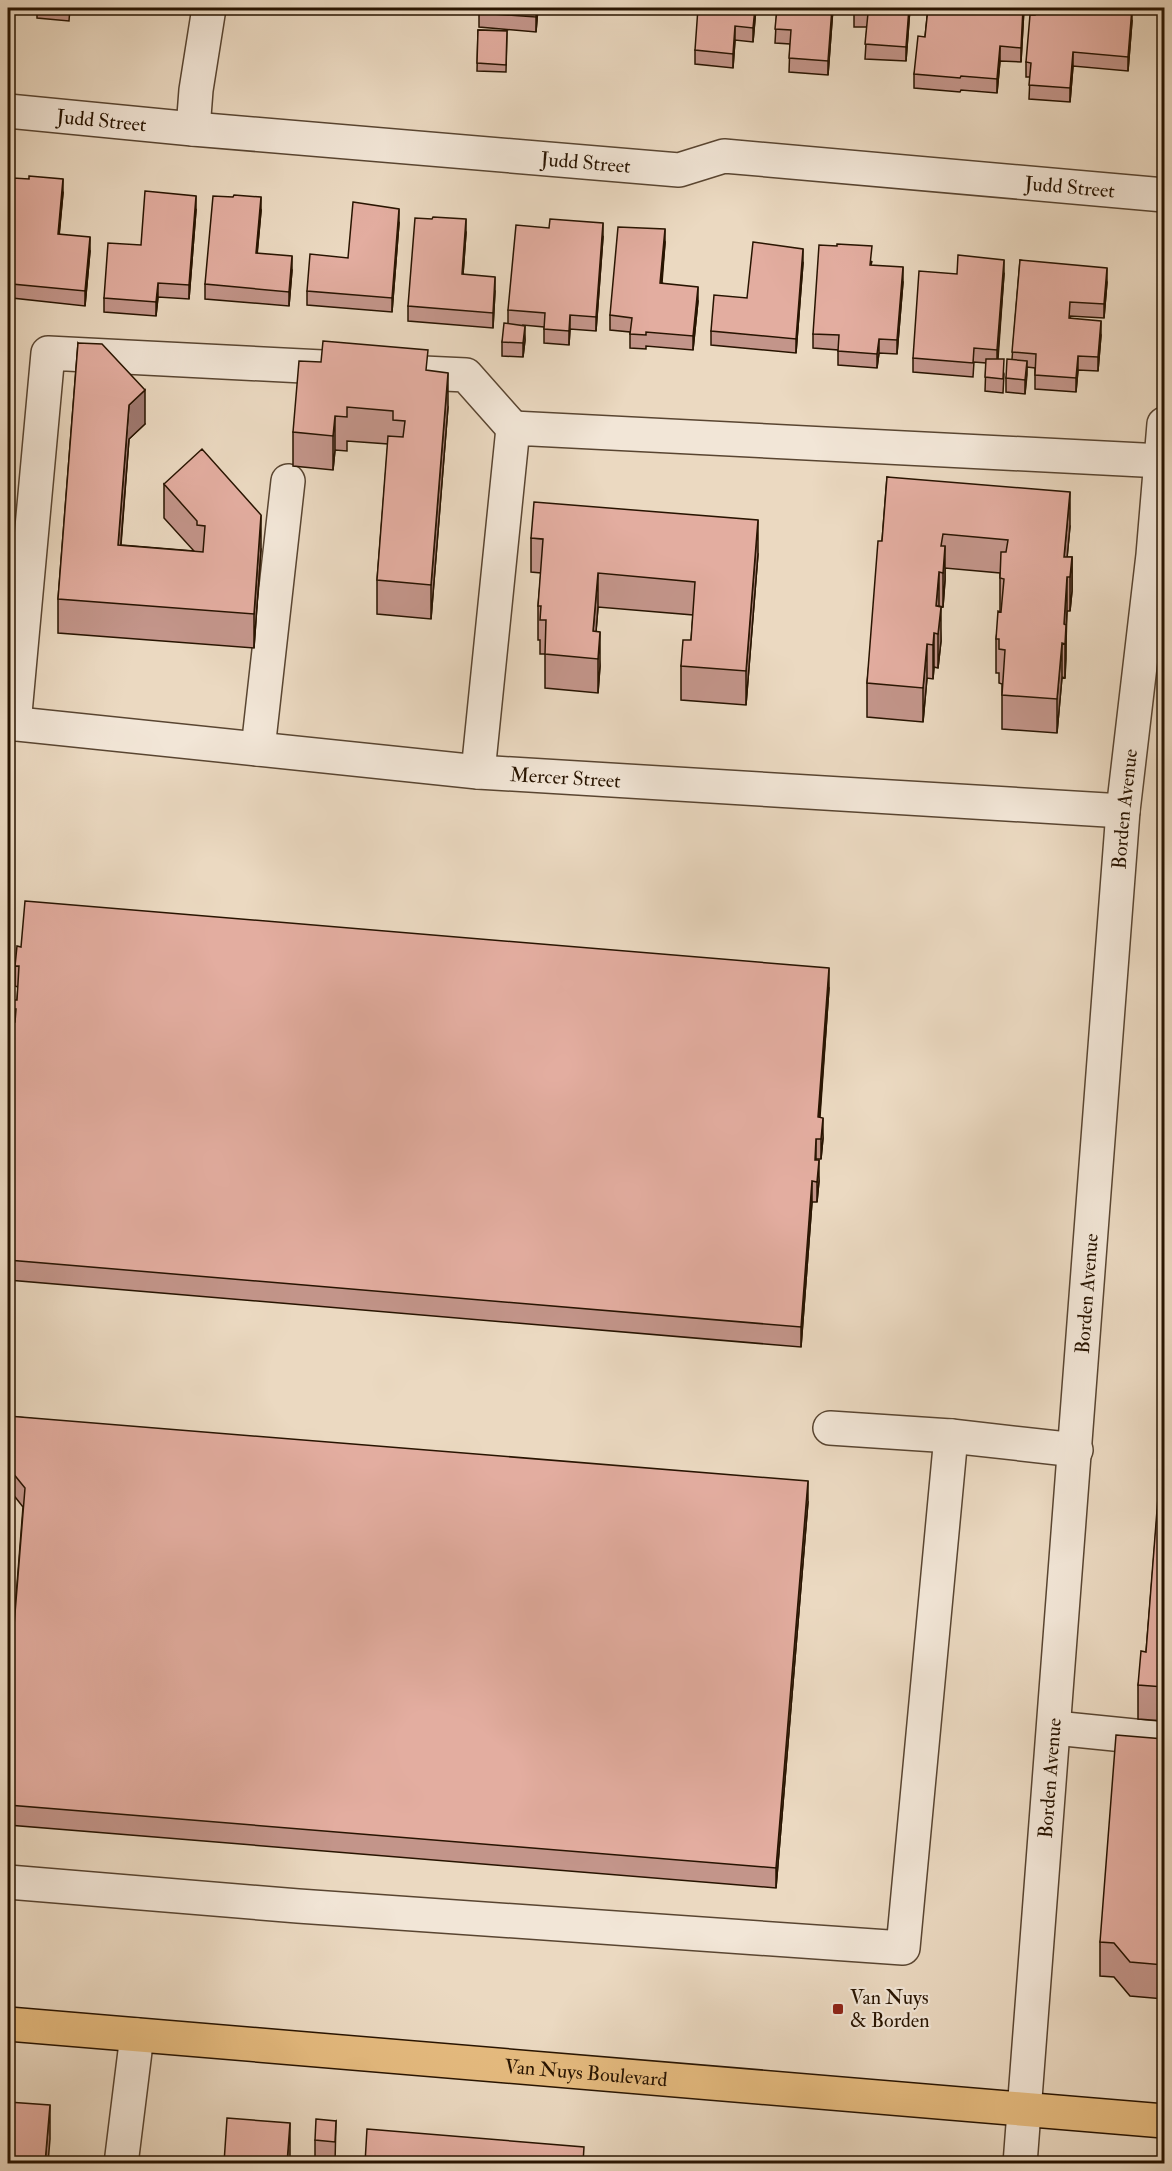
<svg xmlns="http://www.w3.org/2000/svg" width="1172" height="2171" viewBox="0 0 1172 2171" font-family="'IM FELL Double Pica',serif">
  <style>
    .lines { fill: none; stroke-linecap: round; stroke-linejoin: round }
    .minor-casing { stroke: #594531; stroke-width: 36 }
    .major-casing { stroke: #281401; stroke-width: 36 }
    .minor { stroke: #f2e6d7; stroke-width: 33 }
    .major { stroke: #e6bc80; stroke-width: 33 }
    .wall { fill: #c3958a; stroke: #281401; stroke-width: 1.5 }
    .shaded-wall { fill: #9f7970; stroke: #281401; stroke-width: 1.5 }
    .building { fill: #e3ada0; stroke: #281401; stroke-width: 1.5 }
    .poi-dot { fill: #8f2418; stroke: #f2e6d7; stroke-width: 2 }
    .labels { text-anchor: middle; stroke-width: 4.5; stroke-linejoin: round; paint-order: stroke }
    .street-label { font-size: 20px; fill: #281401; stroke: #f2e6d7 }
    .poi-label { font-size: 20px; fill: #281401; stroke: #f2e6d7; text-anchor: start }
  </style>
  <rect width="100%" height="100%" fill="#ebd9c1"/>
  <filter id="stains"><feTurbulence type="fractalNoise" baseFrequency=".00333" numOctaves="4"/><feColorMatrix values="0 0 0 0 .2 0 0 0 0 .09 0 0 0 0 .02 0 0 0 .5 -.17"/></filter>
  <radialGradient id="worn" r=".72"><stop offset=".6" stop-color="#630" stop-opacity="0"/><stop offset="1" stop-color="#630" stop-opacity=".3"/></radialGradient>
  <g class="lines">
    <defs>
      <g id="minor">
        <path id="s1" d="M8 111 193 129 679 170 724 156 1164 195"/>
        <path d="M193 129 196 90 209 8"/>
        <path d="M402 372 466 375 513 428"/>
        <path id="s2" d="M8 723 478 772 1123 811"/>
        <path d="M14 724 48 353 342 368"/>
        <path d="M258 749 288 481"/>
        <path d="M478 772 513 428 1162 461"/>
        <path d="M830 1428 951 1436 1076 1450"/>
        <path d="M1055 1728 1164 1739"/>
        <path d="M8 1882 298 1906 903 1948 951 1436"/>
        <path d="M121 2164 137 2035"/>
        <path id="s3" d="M1020 2164 1123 811 1153 555 1164 424"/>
      </g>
      <g id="major">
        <path id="s4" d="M8 2024 1164 2121"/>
      </g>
    </defs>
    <use href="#minor" class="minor-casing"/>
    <use href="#major" class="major-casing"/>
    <use href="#minor" class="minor"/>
    <use href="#major" class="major"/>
  </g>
  <path class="wall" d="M37 8H70L69 21 37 18Z
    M538 8 536 32 479 27V13Z
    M756 8 753 42 735 40 733 68 695 64V50Z
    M777 8H833L828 75 789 72 790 44 775 43Z
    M854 8H910L906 61 865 59 867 27H854Z
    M928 8H1024L1021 62 1000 61 997 93 961 90 960 92 914 88V74L925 37Z
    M1132 21 1128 71 1073 66 1070 102 1029 99 1030 77H1026V62Z
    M478 30 507 31 506 72 477 71Z
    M63 193 59 234 90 251 85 306 12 298 13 282 8 281V236Z
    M196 210 189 299 158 297 156 316 104 312V298L141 245Z
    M261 211 257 253 292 270 289 306 205 299V284Z
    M399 223 392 312 307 305V291L348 258Z
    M466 233 463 274 495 291 493 328 408 321V306Z
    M603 237 596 331 570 329 569 345 544 343V327L523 325 525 340 523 357 502 356V342L508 324V310Z
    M665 243 662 283 698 301 693 350 646 346V349L630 348V332L610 330V315Z
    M1020 260 1107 282 1104 318 1070 316V318L1101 335 1098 371 1078 370 1076 392 1035 389V368L1027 367 1025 394 1006 392V378L1012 359Z
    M872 261 871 265 903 282 897 354 879 353 877 368 838 365V350L813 348V334Z
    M803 263 796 353 711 345V331Z
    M1004 274 998 359 1004 374 1003 393 985 391 986 363 974 362 973 377 913 372V358Z
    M78 343 145 424 129 439 121 545 194 551 164 518V484L261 549 254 648 58 633V599Z
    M428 371 448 407 431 619 377 614V580L388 444 347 441V451L335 450 333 470 293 466V432Z
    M887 477 1070 526 1067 557H1072V591L1070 611H1067L1065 678 1062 677 1057 733 1002 729V684L999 683V673H996V639L1000 611V573L945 568V580L943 607 939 606 941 641 938 668 934 667 933 679 927 678 923 722 867 717V683L882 541Z
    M531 538 758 554 746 705 681 700V666L691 640 693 615 598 607 596 631 600 666 598 693 545 688V654H540V640H538V606L541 573 531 572Z
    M15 966 829 988 820 1117 823 1138 821 1159H816L819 1181 817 1202H812L801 1347 8 1280V1060L9 1058V1043L11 1022V1009L17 1000 18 987 15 986Z
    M8 1416 808 1502 776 1888 8 1825V1701L23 1507 8 1488Z
    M1164 1425V1721L1138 1719V1685L1146 1652 1159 1493H1158V1459Z
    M1164 1739V1999L1130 1996 1114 1977 1100 1976V1942Z
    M336 2121 335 2163H315V2140Z"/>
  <path class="shaded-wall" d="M537 8H538L536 32V17Z
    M755 8H756L753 42V28Z
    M832 8H833L828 75V61Z
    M909 8H910L906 61V47Z
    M1023 8H1024L1021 62V48Z
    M1132 8V21L1128 71V57Z
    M735 26V40L733 68V54Z
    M1000 46V61L997 93V79Z
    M1073 52V66L1070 102V88Z
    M63 179V193L58 248V234Z
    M196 196V210L189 299V285Z
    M261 197V211L256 267V253Z
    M399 209V223L392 312V298Z
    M466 219V233L462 288V274Z
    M603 223V237L596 331V317Z
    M665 229V243L660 297V283Z
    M90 237V251L85 306V291Z
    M803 249V263L796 353V339Z
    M292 256V270L289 306V292Z
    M1004 260V274L997 364V350Z
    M903 267V282L897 354V340Z
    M1107 268V282L1104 318V304Z
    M495 277V291L493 328V313Z
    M158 283V297L156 316V302Z
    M698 287V301L693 350V336Z
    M570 315V329L569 345V331Z
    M1101 321V335L1098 371V357Z
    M525 326V340L523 357V343Z
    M879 339V353L877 368V354Z
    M1078 356V370L1076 392V378Z
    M1027 361V375L1025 394V380Z
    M448 373V407L431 619V585Z
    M145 390V424L129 439 118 579V545L129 405Z
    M335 416V450L333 470V436Z
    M1070 492V526L1064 591V557Z
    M261 515V549L254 648V614Z
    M758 520V554L746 705V671Z
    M945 546V580L943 607V573Z
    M1072 557V591L1070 611V577Z
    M939 572V606H936Z
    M598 573V607L594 658 593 631Z
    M1067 577V611L1065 644 1064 624Z
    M941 607V641L938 668V634Z
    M1066 625V659L1065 678V644Z
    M600 632V666L598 693V659Z
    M934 633V667L933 679V645Z
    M1062 643V677L1057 733V699Z
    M927 644V678L923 722V688Z
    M829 968V988L818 1137V1117Z
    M823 1118V1138L821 1159V1139Z
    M816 1139V1159L815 1181V1160Z
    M819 1160V1181L817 1202V1182Z
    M812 1181V1202L801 1347V1327Z
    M808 1481V1502L776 1888V1868Z
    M1164 1879V1913L1163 1905Z
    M50 2105V2139L48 2163H45Z
    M290 2123V2163H287Z"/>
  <path class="building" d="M37 8H70L69 14 37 11Z
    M480 8H537L536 17 479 13Z
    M698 8H755L753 28 735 26 733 54 695 50Z
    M777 8H832L828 61 789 58 791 30 775 29Z
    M854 8H909L906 47 865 44 868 13H854Z
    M928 8H1023L1021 48 1000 46 997 79 961 76 960 78 914 74 918 36 925 37Z
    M1035 8H1132L1128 57 1073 52 1070 88 1029 85 1031 63 1026 62 1030 15H1035Z
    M478 30 507 31 506 65 477 63Z
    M29 176 63 179 58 234 90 237 85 291 12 284 14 268 8 267V236L13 178 29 179Z
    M145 191 196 196 189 285 158 283 156 302 104 298 108 243 141 245Z
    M234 195 261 197 256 253 292 256 289 292 205 284 213 196 233 197Z
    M353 202 399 209 392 298 307 291 310 254 348 258Z
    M433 217 466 219 462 274 495 277 493 313 408 306 415 218 432 219Z
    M550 219 603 223 596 317 570 315 569 331 544 329 545 313 508 310 516 225 549 228Z
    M618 227 665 229 660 283 698 287 693 336 646 332V335L630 334 632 318 610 315Z
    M753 242 803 249 796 339 711 331 714 295 747 298Z
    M837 244 872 246 870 265 903 267 897 340 879 339 877 354 838 351 839 335 813 334 819 245 837 246Z
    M958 255 1004 260 997 350 974 348 973 363 913 358 919 271 957 274Z
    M1020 260 1107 268 1104 304 1070 302 1069 318 1101 321 1098 357 1078 356 1076 378 1035 375 1036 354 1012 352Z
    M504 323 525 326 523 343 502 342Z
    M323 341 428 350 426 370 448 373 431 585 377 580 388 436 403 437 405 421 393 420V411L347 407V417L335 416 333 436 293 432 299 361 321 362Z
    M78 343 102 344 145 390 129 405 118 545 203 552 205 526 197 525V521L164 484 202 449 261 515 254 614 58 599Z
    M986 359H1004L1003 379 985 377Z
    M1007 359 1027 361 1025 380 1006 378Z
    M887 477 1070 492 1064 557H1072L1070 577H1067L1064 624 1066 625 1065 644 1062 643 1057 699 1002 695 1005 650 999 649V639H996L998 611 1001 612 1004 579 1000 578 1001 552H1006L1008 540 943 534 941 546H945L943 573 939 572 936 606 941 607 938 634 934 633 933 645 927 644 923 688 867 683 878 541H882Z
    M534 502 758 520 746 671 681 666 683 640H691L695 582 598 573 593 631 600 632 598 659 545 654 546 620H540L541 606H538L543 539 531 538Z
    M25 901 829 968 818 1117 823 1118 821 1139H816L815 1160H819L817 1182 812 1181 801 1327 8 1260V1085H9L10 1079H8V1058H12L13 1043H9L10 1022H15L16 1009H11L12 1000H17L19 966H15L17 946 21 947Z
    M8 1416 808 1481 776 1868 8 1805V1701L25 1488 8 1467Z
    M1160 1425H1164V1687L1138 1685 1141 1651 1146 1652 1161 1459H1158Z
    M1116 1735 1164 1739V1879L1163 1905H1164V1965L1130 1962 1114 1943 1100 1942Z
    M8 2102 50 2105 45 2163H8Z
    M227 2118 290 2123 287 2163H224Z
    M316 2119 336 2121 335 2142 315 2140Z
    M367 2129 584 2147 583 2163H365Z"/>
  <rect class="poi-dot" x="832" y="2003" width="12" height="12" rx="3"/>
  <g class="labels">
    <g class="street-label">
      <text dy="7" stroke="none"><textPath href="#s1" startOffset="94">Judd Street</textPath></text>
      <text dy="7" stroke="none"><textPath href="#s1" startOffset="580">Judd Street</textPath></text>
      <text dy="7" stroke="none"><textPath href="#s1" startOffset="1068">Judd Street</textPath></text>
      <text dy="7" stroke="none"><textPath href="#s2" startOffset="560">Mercer Street</textPath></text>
      <text dy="7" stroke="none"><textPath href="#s3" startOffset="1359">Borden Avenue</textPath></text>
      <text dy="7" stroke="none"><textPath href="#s3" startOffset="873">Borden Avenue</textPath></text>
      <text dy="7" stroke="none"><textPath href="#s3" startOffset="387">Borden Avenue</textPath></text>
      <text dy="7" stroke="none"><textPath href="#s4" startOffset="580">Van Nuys Boulevard</textPath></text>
    </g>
    <g class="poi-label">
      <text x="850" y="2004">Van Nuys<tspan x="850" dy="23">&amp; Borden</tspan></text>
    </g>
  </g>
  <rect width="1172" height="2171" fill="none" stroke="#ebd9c1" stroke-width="30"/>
  <rect x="9" y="9" width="1154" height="2153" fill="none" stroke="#281401" stroke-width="3"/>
  <rect x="15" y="15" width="1142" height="2141" fill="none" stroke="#281401" stroke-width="1.5"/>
  <rect width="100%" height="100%" filter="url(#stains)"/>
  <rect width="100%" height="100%" fill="url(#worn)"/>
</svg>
